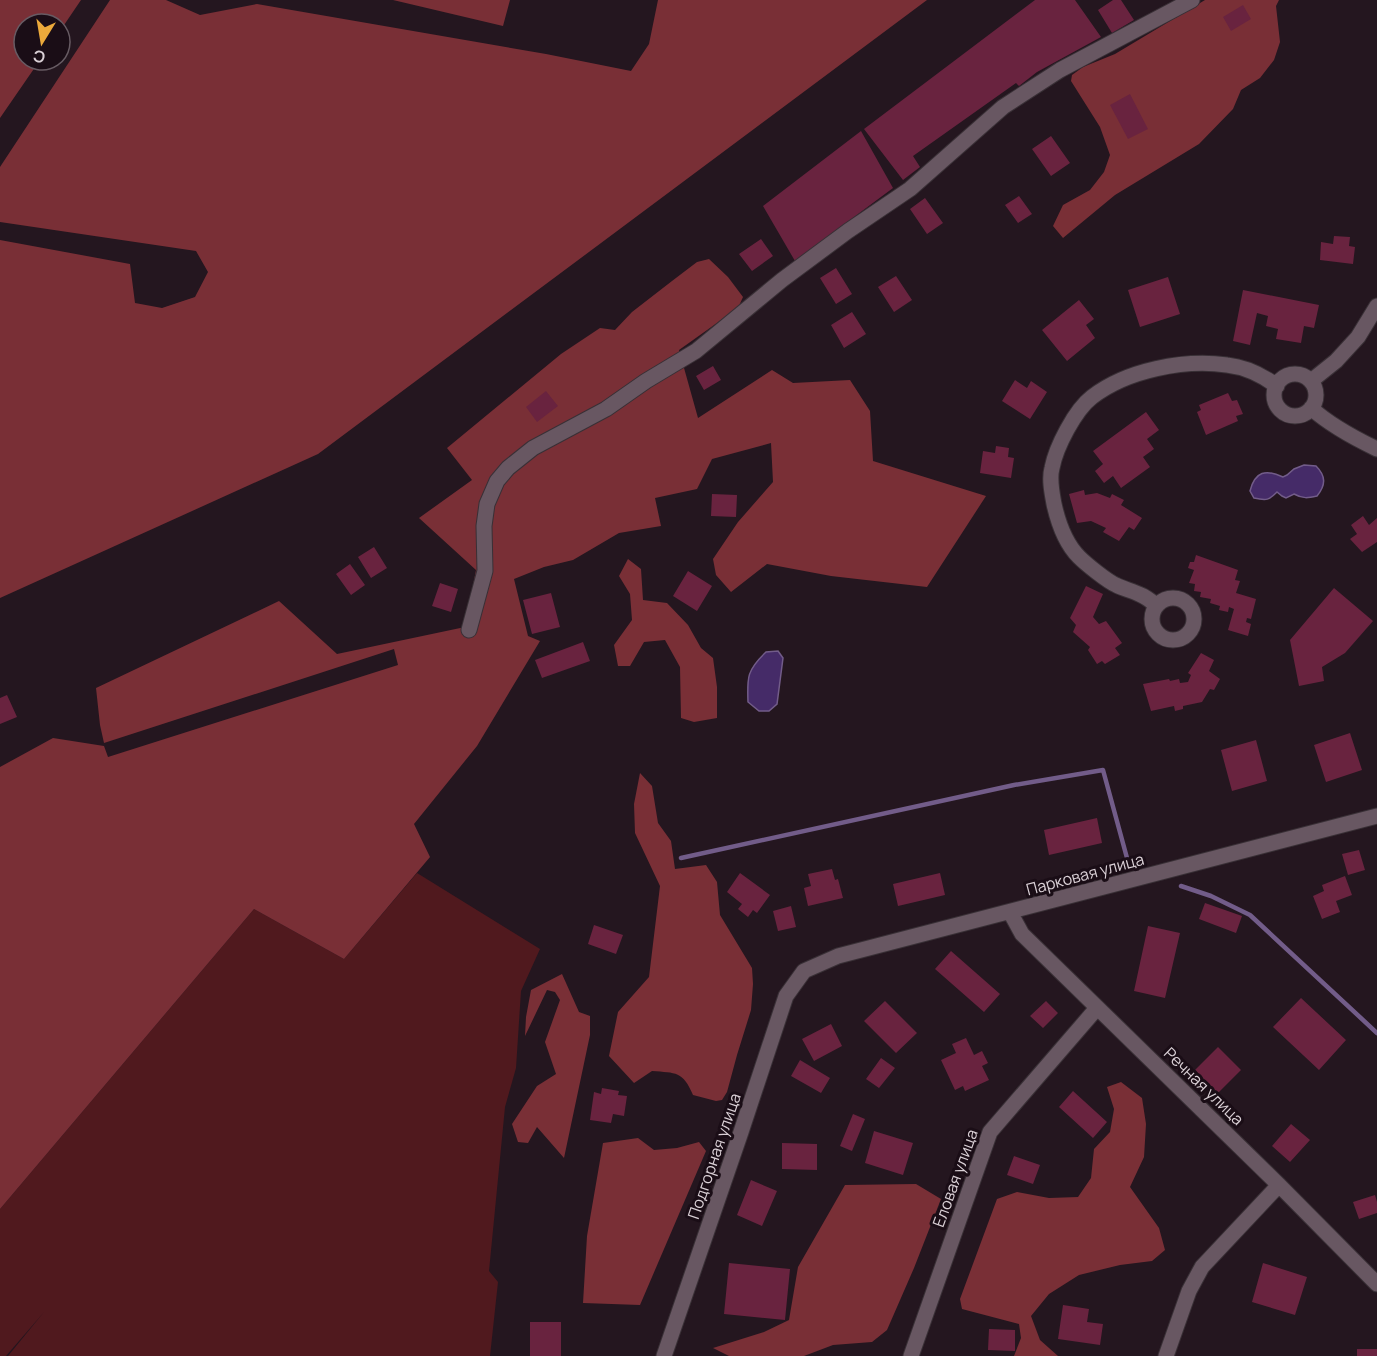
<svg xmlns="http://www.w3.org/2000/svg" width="1377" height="1356" viewBox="0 0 1377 1356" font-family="Manrope,sans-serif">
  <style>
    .green { fill: #50191e }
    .forest { fill: #792f36 }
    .water { fill: #452b68; stroke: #725c89; stroke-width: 1.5 }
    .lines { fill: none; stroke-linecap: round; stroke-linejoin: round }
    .stream { stroke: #725c89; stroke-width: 4.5 }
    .building { fill: #69233f }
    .street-casing { stroke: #393036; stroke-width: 17 }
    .street { stroke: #685762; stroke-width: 15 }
    .labels { text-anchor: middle; stroke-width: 6; stroke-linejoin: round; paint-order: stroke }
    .street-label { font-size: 16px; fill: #dad0d6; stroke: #1a0d16 }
  </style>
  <rect width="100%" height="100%" fill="#24161f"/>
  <path class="green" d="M417 873 540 949 521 991 516 1068 505 1107 489 1271 498 1282 490 1356H8L44 1312 6 1356H0V1209L254 909 344 959Z"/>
  <path class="forest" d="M0 0H81L60 31V24H24V60H40L0 118Z
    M110 0H166L200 15 257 4 546 54 631 71 649 44 658 0H927L318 454 0 598V240L130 264 135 303 162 308 195 297 208 272 196 251 0 222V167Z
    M393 0H510L503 26Z
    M1205 0H1279L1276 6 1280 42 1274 60 1260 78 1241 90 1233 109 1199 144 1115 195 1063 238 1053 226 1063 205 1090 190 1104 172 1110 155 1100 127 1071 81 1072 75 1083 67 1115 54Z
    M709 259 728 277 743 297 738 308 679 350 698 418 772 370 793 383 850 380 870 411 873 461 986 496 927 587 831 576 767 564 731 592 716 575 713 559 738 522 773 482 771 443 712 459 697 489 655 498 661 526 619 533 573 560 544 567 514 579 528 636 540 641 477 746 414 824 430 857 344 959 254 909 0 1209V767L53 738 104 746 108 757 398 665 394 649 104 743 100 725 96 688 279 601 337 654 465 627 476 570 419 518 472 480 447 448 561 354 600 328 615 330 632 312 672 281 697 262Z
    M628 559 641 569 643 600 667 603 688 625 701 648 713 658 717 687V718L694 722 681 718 680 667 665 640 644 642 630 666H618L614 645 632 620 630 594 619 576Z
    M640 773 652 786 658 823 671 841 675 869 706 865 717 882 720 915 752 968 753 984 751 1010 737 1055 727 1092 722 1100 716 1101 693 1095C683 1071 676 1073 652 1071L634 1083 609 1056 618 1012 649 977 660 886 635 833 634 804Z
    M562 974 579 1012 590 1016V1035L564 1158 537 1127 528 1143 518 1142 512 1124 537 1086 556 1074 545 1042 560 1000 555 992 547 990 525 1036 526 1017 531 990Z
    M1121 1082 1142 1098 1146 1124 1144 1157 1130 1187 1159 1228 1165 1250 1152 1261 1120 1265 1079 1275 1049 1294 1031 1316 1040 1340 1058 1356H1014L1021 1338 1019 1324 962 1309 960 1299 997 1199 1017 1192 1049 1198 1078 1197 1091 1178 1094 1149 1110 1132 1114 1109 1107 1087Z
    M638 1138 654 1150 677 1148 699 1142 706 1151 640 1305 583 1303 587 1236 603 1143Z
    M916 1184 941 1199 914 1268 887 1330 872 1342 833 1345 804 1356H729L713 1348 764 1332 789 1320 798 1267 845 1185Z"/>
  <path class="water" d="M1304 465 1316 466C1326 476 1326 485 1317 496 1308 498 1303 499 1294 494L1286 498 1282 496 1277 492C1269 500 1267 501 1254 498L1250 491C1255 471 1266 469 1283 477L1287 475 1294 469Z
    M778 651 783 658 777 704 769 711H759L748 702C747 677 747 670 766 652Z"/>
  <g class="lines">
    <path class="stream" d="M681 858 1014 785 1103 770 1127 858 1136 865
      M1181 886 1211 896 1250 915 1377 1033"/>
  </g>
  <path class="building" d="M1035 0H1075L1101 37 1037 72 1019 86 1016 83 913 156 920 167 903 180 864 129Z
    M1113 0H1121L1134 20 1112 33 1098 10Z
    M1243 5 1251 19 1231 31 1223 17Z
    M1130 94 1148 129 1128 139 1110 105Z
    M861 131 893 188 795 261 763 206Z
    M1051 136 1070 163 1051 176 1032 149Z
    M1019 196 1032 214 1018 223 1005 205Z
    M925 198 943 223 927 234 910 209Z
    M1334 236 1350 237 1349 246 1355 247 1353 264 1320 260 1321 242 1333 244Z
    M761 239 773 256 752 271 739 254Z
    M836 268 852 294 836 304 820 278Z
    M896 276 912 300 894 312 878 287Z
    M1168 277 1180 314 1140 327 1128 290Z
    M1243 290 1319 305 1314 328 1304 326 1301 343 1276 339 1278 329 1266 326 1268 316 1257 313 1250 345 1233 341Z
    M1079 300 1094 319 1086 325 1095 338 1067 361 1042 330Z
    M852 312 866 334 844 348 831 325Z
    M713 366 721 380 704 390 696 376Z
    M1015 380 1027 388 1031 381 1047 392 1030 419 1002 401Z
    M546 391 558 406 537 422 526 407Z
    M1228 393 1232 401 1237 400 1243 414 1236 416 1238 421 1206 435 1197 412 1201 410 1199 405Z
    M1146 412 1159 430 1147 439 1154 449 1143 457 1150 467 1121 488 1113 476 1104 483 1095 471 1103 464 1093 451Z
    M996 446 1009 448 1008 457 1014 458 1011 478 980 473 983 451 995 453Z
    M1084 490 1085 495 1097 493 1110 498 1112 494 1124 500 1121 505 1142 518 1134 530 1129 527 1119 541 1103 532 1106 528 1091 521 1077 523 1069 494Z
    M712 494 737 495 736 517 711 516Z
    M1363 516 1369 525 1377 518V542L1362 552 1350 539 1357 534 1351 525Z
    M374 547 387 568 371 578 358 557Z
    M1196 555 1238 570 1235 580 1240 581 1236 593 1256 599 1251 619 1247 618 1246 622 1251 624 1248 636 1228 630 1234 609 1229 607 1228 612 1219 610 1220 606 1210 603 1211 599 1200 597 1201 592 1194 591 1195 584 1189 583 1194 570 1188 568 1190 562H1194Z
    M350 564 365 585 351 595 336 574Z
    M688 571 712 586 697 611 673 596Z
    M440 583 458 589 451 612 432 606Z
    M1086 586 1103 594 1093 617 1099 624 1106 621 1122 643 1115 648 1120 655 1105 664 1102 661 1097 664 1088 650 1090 647 1073 632 1076 625 1070 618Z
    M1334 588 1373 621 1345 653 1322 667 1324 681 1299 686 1290 640Z
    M551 593 560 627 532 634 523 600Z
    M583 642 590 661 542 678 535 660Z
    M1201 653 1214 660 1209 671 1220 679 1214 690 1210 689 1202 702 1183 706V709L1175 711 1174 706 1151 711 1143 684 1169 679 1170 681 1179 679 1180 683 1188 682 1191 675 1188 673Z
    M7 695 17 717 0 724V698Z
    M1350 733 1362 770 1326 782 1314 745Z
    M1256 740 1267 781 1232 791 1221 750Z
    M1097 818 1102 843 1049 855 1044 830Z
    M1359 850 1365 870 1348 875 1342 854Z
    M832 869 835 880 838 879 843 898 808 906 804 888 811 886 808 874Z
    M740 873 770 895 757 913 753 910 748 917 738 909 742 904 727 892Z
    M940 873 945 895 898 906 893 884Z
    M1345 876 1352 895 1336 901 1340 912 1322 919 1313 896 1324 891 1322 885Z
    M1205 903 1242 916 1236 933 1199 919Z
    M791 906 796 927 778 931 773 911Z
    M594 925 623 935 616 954 588 944Z
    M1148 926 1180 933 1165 998 1134 991Z
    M951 951 1000 994 984 1012 935 969Z
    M1301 998 1346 1040 1319 1070 1273 1027Z
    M885 1001 917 1033 896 1053 864 1021Z
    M1046 1001 1058 1013 1043 1028 1030 1016Z
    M831 1024 842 1046 814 1061 802 1039Z
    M966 1038 974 1055 982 1051 988 1063 982 1066 989 1080 965 1091 963 1086 955 1090 941 1060 956 1053 952 1044Z
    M1218 1047 1241 1070 1218 1093 1195 1070Z
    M881 1058 895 1068 879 1088 866 1079Z
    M800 1060 830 1078 821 1093 791 1076Z
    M602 1088 619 1091 618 1095 627 1096 624 1116 613 1114 611 1123 590 1120 594 1092 601 1094Z
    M1073 1091 1107 1122 1093 1138 1059 1107Z
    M853 1114 865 1119 852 1151 840 1146Z
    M1291 1124 1310 1140 1290 1162 1272 1146Z
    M874 1131 913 1143 903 1175 865 1163Z
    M782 1143 817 1144V1170L782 1169Z
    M1014 1156 1040 1165 1033 1184 1007 1175Z
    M751 1180 777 1191 762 1226 737 1215Z
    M1375 1195 1377 1202V1213L1359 1219 1353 1202Z
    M729 1263 790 1269 785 1320 724 1314Z
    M1263 1263 1307 1277 1295 1315 1252 1302Z
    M1063 1305 1089 1309 1087 1322 1103 1324 1100 1345 1058 1339Z
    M530 1322H561V1356H530Z
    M989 1329 1015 1330V1351L988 1350Z
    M1357 1349H1377V1356H1357Z"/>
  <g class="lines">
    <defs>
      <path id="street" d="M1274 395a21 21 0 1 1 42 0a21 21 0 1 1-42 0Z
        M1311 381 1336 361 1358 337 1377 306
        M1311 408C1330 425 1354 438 1377 449
        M1152 619a21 21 0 1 1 42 0a21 21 0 1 1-42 0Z
        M1156 605C1151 601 1146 597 1141 595 1133 591 1124 589 1116 585 1107 581 1086 564 1079 557 1066 544 1058 522 1054 504 1052 493 1049 479 1052 468 1056 447 1075 410 1092 397 1127 370 1184 359 1227 365 1245 367 1262 375 1277 386
        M469 630 485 571 484 526 487 504 497 481 508 468 533 448 606 409 646 381 696 351 782 280 848 231 910 189 1003 107 1060 70 1192 0
        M1010 912 1022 934 1279 1185 1377 1284
        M664 1356 741 1132 786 996 804 971 838 956 1377 816
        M911 1356 990 1132 1097 1008
        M1166 1356 1189 1291 1202 1267 1279 1185"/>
    </defs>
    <use href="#street" class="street-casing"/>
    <use href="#street" class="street"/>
  </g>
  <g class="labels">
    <g class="street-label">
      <text transform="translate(1085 874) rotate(-15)" y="6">Парковая улица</text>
      <text transform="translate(1204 1086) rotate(44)" y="6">Речная улица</text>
      <text transform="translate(714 1156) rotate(-71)" y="6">Подгорная улица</text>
      <text transform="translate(955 1178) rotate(-70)" y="6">Еловая улица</text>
    </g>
  </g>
  <g transform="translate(42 42) rotate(191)"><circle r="28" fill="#1a0d16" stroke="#675b63" stroke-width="1.5"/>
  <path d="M0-4.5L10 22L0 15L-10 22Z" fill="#eca93b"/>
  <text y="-9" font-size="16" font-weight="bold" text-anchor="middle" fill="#dad0d6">С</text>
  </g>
</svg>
